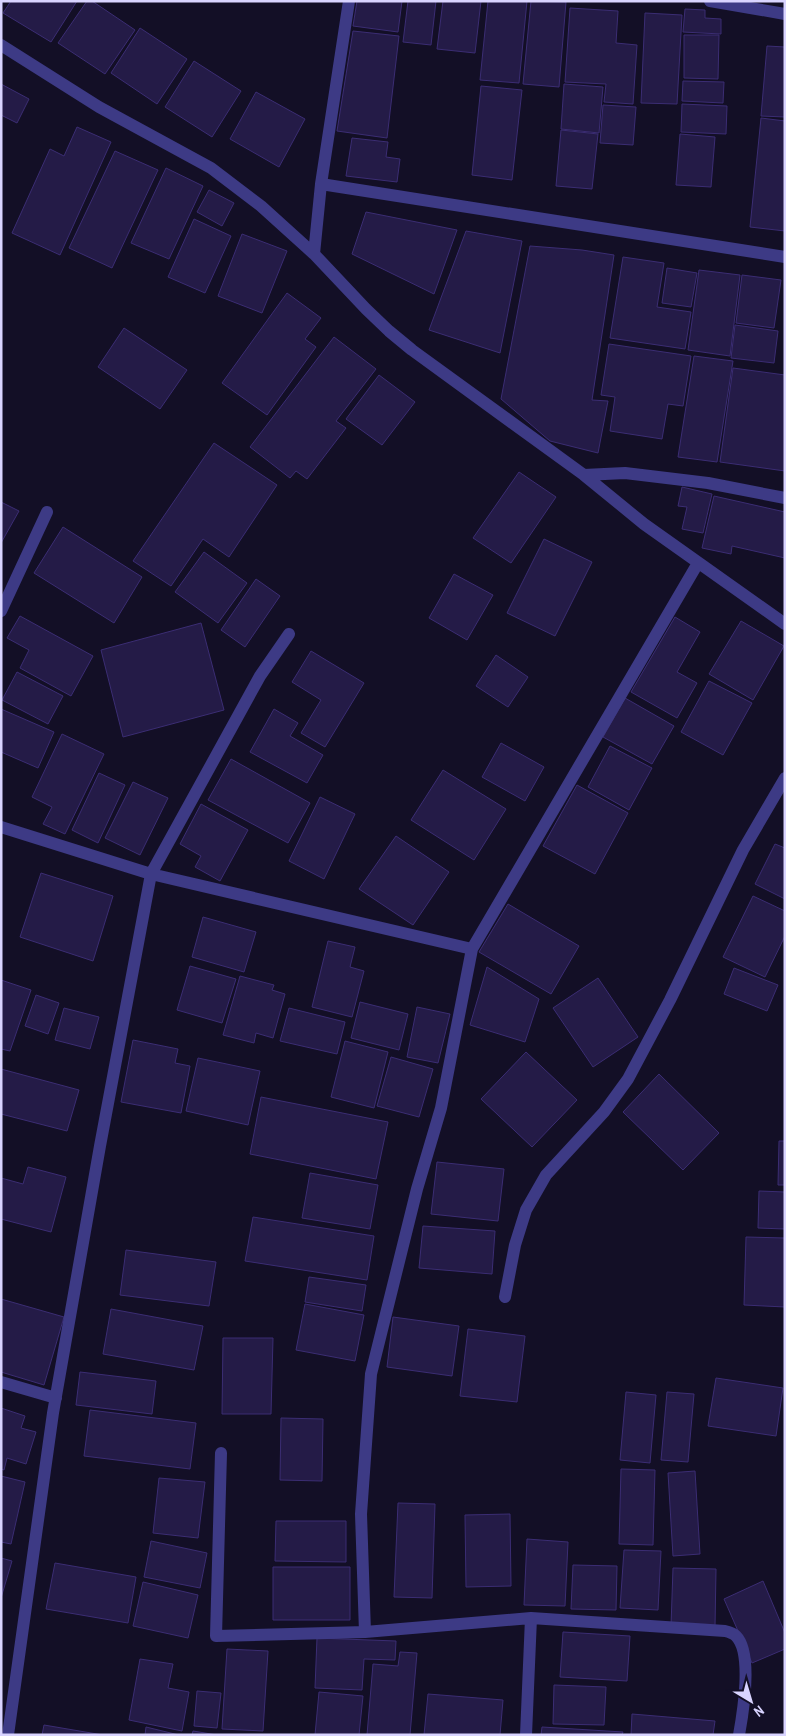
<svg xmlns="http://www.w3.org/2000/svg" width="786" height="1736" viewBox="0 0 786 1736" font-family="'Archivo Narrow',sans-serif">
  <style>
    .building { fill: #241b47; stroke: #3b2d73 }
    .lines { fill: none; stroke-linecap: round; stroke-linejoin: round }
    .street { stroke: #3d3a85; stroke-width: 12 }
  </style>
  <rect width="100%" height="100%" fill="#130f26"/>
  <path class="building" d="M11 1H77L51 42 3 13Z
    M87 1H92L135 30 105 74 58 43Z
    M357 1H402L398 32 353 26Z
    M408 1H436L431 45 403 42Z
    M443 1H481L475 53 437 49Z
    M488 1H527L519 83 480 80Z
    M531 1 566 2 559 87 523 84Z
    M570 8 618 11 616 43 637 45 633 104 604 102 606 84 565 82Z
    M685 9 705 10V18L721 19V34L683 32Z
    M645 13 682 15 677 104 641 103Z
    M140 28 187 59 157 104 111 73Z
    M353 31 399 36 387 138 337 131Z
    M684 35H719L718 79 684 78Z
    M767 46 785 47V117L761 116Z
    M194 61 241 91 212 137 165 107Z
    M683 81 724 82 723 103 682 101Z
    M1 84 29 99 17 123 1 115Z
    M564 84 603 87 599 133 561 129Z
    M481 86 522 90 512 180 472 175Z
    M256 92 305 119 279 167 230 139Z
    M682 104 727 106 726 134 681 132Z
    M603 105 636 107 633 145 600 143Z
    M761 118 785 121V231L750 227Z
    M77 127 111 142 60 255 12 233 50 149 64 156Z
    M561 130 598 134 592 189 556 186Z
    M680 134 715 137 711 187 676 185Z
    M352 138 388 142 386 157 400 159 397 182 346 176Z
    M115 151 158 170 112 268 69 248Z
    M166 168 203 186 169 259 131 243Z
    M209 190 234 203 222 226 197 212Z
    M366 212 457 230 434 294 352 254Z
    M194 219 231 236 205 293 168 277Z
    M466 231 522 241 500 353 429 330Z
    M242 234 287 251 262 313 218 296Z
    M530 246 582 250 614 255 592 400 608 401 598 453 550 441 501 399Z
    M623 257 664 263 657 307 691 312 685 349 610 338Z
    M667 268 697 273 691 307 662 303Z
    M699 270 740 275 730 356 688 350Z
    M742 275 781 280 774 328 736 323Z
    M287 293 321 318 305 339 316 347 267 415 222 383Z
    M735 325 778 331 774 363 731 358Z
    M124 328 187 370 160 409 98 367Z
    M334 337 376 369 336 421 346 428 307 479 296 471 290 478 250 447Z
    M609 344 691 356 683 406 668 404 662 439 610 431 615 397 601 395Z
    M694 356 733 361 717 462 678 457Z
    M733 368 785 375V471L720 462Z
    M379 375 415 402 382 445 346 419Z
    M214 443 277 485 229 557 203 539 171 586 133 561Z
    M519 472 556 497 511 563 473 538Z
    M682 487 712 494 703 533 682 529 687 507 678 506Z
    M714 496 785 512V558L732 546 731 554 702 548Z
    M1 502 19 511 1 543Z
    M63 527 142 577 114 623 34 573Z
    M544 539 592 562 555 636 507 613Z
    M204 552 247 583 218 623 175 592Z
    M454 574 493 595 467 640 429 618Z
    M256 579 280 596 245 647 221 630Z
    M20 616 93 656 71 696 20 668 29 650 7 638Z
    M675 617 700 632 677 672 697 683 677 718 631 692Z
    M741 621 784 646 753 700 709 674Z
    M201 623 224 710 123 737 101 650Z
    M311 651 364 683 325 747 301 733 321 700 292 682Z
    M496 655 528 677 508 707 476 686Z
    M17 672 63 696 48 724 2 700Z
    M709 681 752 703 723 755 681 732Z
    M625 698 674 726 652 764 603 737Z
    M1 709 54 732 38 768 1 752Z
    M274 709 298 723 290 736 323 755 307 783 250 752Z
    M62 734 104 754 65 834 43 824 52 807 32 797Z
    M501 743 544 767 525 801 482 777Z
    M610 746 652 768 629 810 588 787Z
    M231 759 310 803 288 843 208 800Z
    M443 770 506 809 474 860 411 820Z
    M99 773 125 785 98 843 72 830Z
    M133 782 168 798 140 855 105 838Z
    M577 785 628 813 595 874 543 846Z
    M320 797 355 814 324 879 289 861Z
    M201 804 248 830 220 881 195 867 201 856 180 844Z
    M396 836 449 872 413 925 359 889Z
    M775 844 785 848V899L755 884Z
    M41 873 113 896 93 961 20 937Z
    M753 896 785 911V936L765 977 723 957Z
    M508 904 579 946 551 994 479 952Z
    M203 917 256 932 244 972 192 957Z
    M328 941 355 947 350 967 364 971 352 1017 312 1007Z
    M190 966 236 979 222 1023 177 1010Z
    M487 967 539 999 525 1042 470 1025Z
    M734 968 778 985 767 1011 724 994Z
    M240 976 274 985 272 990 285 994 273 1038 256 1033 254 1043 223 1035Z
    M598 978 638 1037 593 1067 553 1008Z
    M1 980 31 990 10 1051 1 1049Z
    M36 995 59 1003 48 1034 25 1026Z
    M360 1002 408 1014 399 1050 351 1038Z
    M417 1007 450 1014 438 1063 407 1057Z
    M64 1008 99 1017 90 1049 55 1040Z
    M289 1008 345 1022 337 1054 280 1041Z
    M133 1040 178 1049 175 1063 190 1066 181 1113 121 1102Z
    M345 1041 388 1052 374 1108 331 1097Z
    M526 1052 577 1100 532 1147 481 1099Z
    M391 1057 433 1069 419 1117 377 1106Z
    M198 1058 260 1071 248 1125 186 1111Z
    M1 1069 79 1090 67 1131 1 1114Z
    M659 1074 719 1133 683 1170 623 1112Z
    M261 1097 388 1122 376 1179 250 1154Z
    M779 1141H785V1185H778Z
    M437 1162 504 1169 498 1221 431 1214Z
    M28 1167 66 1177 51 1232 1 1219V1178L23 1184Z
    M310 1173 378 1185 370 1229 302 1218Z
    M759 1191 785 1192V1229L758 1228Z
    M253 1217 374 1236 367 1280 245 1261Z
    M423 1226 495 1231 492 1274 419 1268Z
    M746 1237 785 1238V1307L744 1305Z
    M126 1250 216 1262 209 1306 120 1295Z
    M309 1277 366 1285 362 1311 305 1302Z
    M1 1299 64 1317 44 1385 1 1372Z
    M305 1304 364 1315 355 1361 296 1350Z
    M111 1309 203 1326 194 1370 103 1354Z
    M393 1317 459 1326 452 1376 387 1367Z
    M468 1329 525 1336 517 1402 460 1396Z
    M223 1338H273L271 1414H222Z
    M80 1372 156 1381 152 1414 76 1405Z
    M716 1378 783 1388 776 1436 708 1426Z
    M626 1392 656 1395 650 1463 620 1460Z
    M667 1392 694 1394 688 1462 661 1460Z
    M1 1408 25 1416 21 1428 36 1432 26 1464 7 1458 4 1470 1 1469Z
    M90 1410 196 1423 190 1469 84 1456Z
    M281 1418 323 1419 322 1481 280 1480Z
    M621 1469 655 1470 653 1545 619 1544Z
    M695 1471 700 1554 673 1556 668 1473Z
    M1 1476 25 1482 11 1544 1 1542Z
    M159 1478 205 1482 198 1538 153 1533Z
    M398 1503 435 1504 432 1598 394 1597Z
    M510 1514 511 1586 466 1587 465 1515Z
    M276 1521H346V1562L275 1561Z
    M527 1539 568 1542 565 1606 524 1605Z
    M151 1541 207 1553 200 1588 144 1577Z
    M624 1550 661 1551 658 1610 620 1608Z
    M1 1558 12 1561 1 1598Z
    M55 1563 136 1577 128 1623 46 1609Z
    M573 1565 617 1566 616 1610 571 1609Z
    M273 1567H350V1620H273Z
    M673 1568 716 1569 715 1627 671 1626Z
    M763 1581 785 1633V1649L752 1663 724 1599Z
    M143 1582 198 1595 188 1638 133 1626Z
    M563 1632 630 1636 627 1681 560 1677Z
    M317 1638 396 1641 395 1660 364 1659 362 1690 315 1688Z
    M227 1649 268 1651 263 1731 222 1729Z
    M400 1652 417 1653 410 1735H367L373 1664 398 1666Z
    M140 1659 173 1664 168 1688 189 1692 182 1731 129 1720Z
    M554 1685 606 1687 604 1725 553 1724Z
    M197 1691 221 1693 217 1728 194 1726Z
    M319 1692 363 1696 359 1735H315Z
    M428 1694 503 1700 500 1735H424Z
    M632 1714 715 1721 713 1735H631Z
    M44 1725 103 1735H42Z
    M146 1727 179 1735H145Z
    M542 1727 623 1732 622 1735H541Z
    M193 1731 217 1735H192Z"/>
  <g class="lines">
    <path class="street" d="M710 1 785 14
      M1 45 99 107 211 168 261 206 314 254 366 309 389 331 412 350 584 475 644 524 785 624
      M321 184 785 257
      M314 254 321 184 349 1
      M584 475 625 473 708 483 785 498
      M1 611 47 512
      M1 827 151 874 472 949
      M505 1297 515 1245 526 1210 546 1175 604 1112 628 1079 670 1000 743 850 785 778
      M1 1382 56 1398
      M221 1453 216 1636 365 1632 361 1514 371 1374 417 1189 441 1108 472 949 698 563
      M365 1632 531 1618 725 1631C729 1632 733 1633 736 1636 753 1653 743 1713 739 1735
      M8 1735 53 1413 100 1146 151 874 260 676 289 634
      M526 1735 531 1618"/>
  </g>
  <rect width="786" height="1736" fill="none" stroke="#d9d4ff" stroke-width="5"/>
  <g transform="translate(751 1701) rotate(142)" stroke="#130f26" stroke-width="4" paint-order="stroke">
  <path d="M0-4L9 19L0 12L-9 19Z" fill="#d9d4ff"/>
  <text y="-8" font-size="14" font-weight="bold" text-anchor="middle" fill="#d9d4ff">N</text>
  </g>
</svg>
